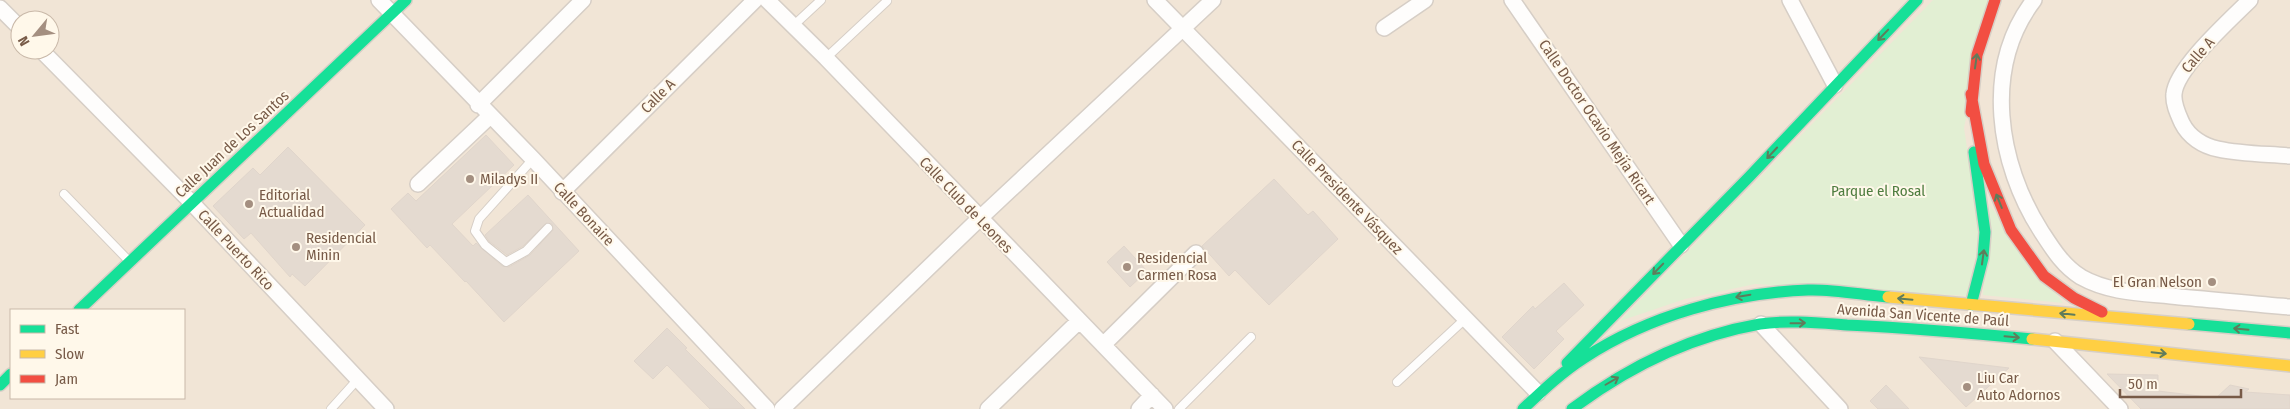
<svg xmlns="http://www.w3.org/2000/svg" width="2290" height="409" viewBox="0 0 2290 409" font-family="'Fira Sans Condensed',sans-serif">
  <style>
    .residential { fill: #f1e5d6; fill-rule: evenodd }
    .green { fill: #e2efd3 }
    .building { fill: #e4dad0; stroke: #e0d5cb }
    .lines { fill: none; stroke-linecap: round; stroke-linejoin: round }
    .lane-casing { stroke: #d6cec6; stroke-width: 10 }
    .street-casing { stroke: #d6cec6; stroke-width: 18 }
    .fast-casing { stroke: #d7cfc6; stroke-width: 14 }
    .slow-casing { stroke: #d7cfc6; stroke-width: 14 }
    .jam-casing { stroke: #d7cfc6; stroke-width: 14 }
    .lane { stroke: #fefdfc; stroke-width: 8 }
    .street { stroke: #fefdfc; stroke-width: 15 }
    .fast { stroke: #16e098; stroke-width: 11 }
    .slow { stroke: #ffcf43; stroke-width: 11 }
    .jam { stroke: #f24e42; stroke-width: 11 }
    .oneway { stroke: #5f7c5b }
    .poi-dot { fill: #a48f80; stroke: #fff8ea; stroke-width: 2 }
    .labels { text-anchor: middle; stroke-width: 4; stroke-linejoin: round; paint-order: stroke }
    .street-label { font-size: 15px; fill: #775a47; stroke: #fff8ea }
    .poi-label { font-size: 15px; fill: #775a47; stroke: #fff8ea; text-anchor: start }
    .park-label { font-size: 15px; fill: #4f7d3f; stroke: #fff8ea }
  </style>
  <rect width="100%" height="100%" fill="#f7f2e9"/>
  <path class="residential" d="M0 0H2290V409H0ZM20 20H50V50H20ZM11 310H184V398H11Z"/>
  <path class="green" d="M1933 0H1989L1964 128 1980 233 1968 296 1755 284 1685 299 1620 321Z
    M1989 204 2063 303 1983 295Z"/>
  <path class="building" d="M486 135 514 165 452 224 473 246 476 243 502 266 509 267 530 255 553 230 552 224 546 223 523 246 507 255 489 241 485 235 528 195 579 251 504 322 466 281 465 282 430 245 427 248 391 209 408 193 416 201Z
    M288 147 365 225 305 286 292 274 290 277 251 233 244 239 213 206 253 168 260 175Z
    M1274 179 1308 215 1313 211 1338 239 1269 305 1235 270 1229 276 1202 246Z
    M1124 246 1147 271 1130 287 1107 262Z
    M1564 283 1584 305 1556 331 1564 339 1534 369 1502 337 1533 306 1535 309Z
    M667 328 687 348 685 349 745 409H710L667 365 653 379 634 361Z
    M1919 357 2009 368 1966 407Z
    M2107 374 2158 375V391L2216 398 2230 385 2249 389 2245 392 2290 395V409H2141Z
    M1886 385 1909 409H1878L1870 401Z"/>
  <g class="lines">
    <defs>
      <path id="lane" d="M793 26 821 0
        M826 58 887 1
        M533 159 479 219 475 231 485 245 506 262 526 251 548 228
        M64 194 129 261
        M1397 382 1465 319
        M331 409 358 379
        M1179 409 1251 337"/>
      <path id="street" d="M379 0 533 159 767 409
        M767 0 826 58 1165 409
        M1155 0 1538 393
        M1512 0 1681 245
        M1790 0 1835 85
        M2034 0C1982 68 1998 164 2041 231 2052 248 2063 266 2081 277 2111 294 2147 293 2180 297 2217 300 2253 304 2290 307
        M2250 0C2231 19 2176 68 2174 94 2173 104 2178 114 2182 123 2189 137 2203 146 2218 149 2241 154 2266 154 2290 156
        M0 8 20 28
        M1384 28 1425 0
        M41 50 191 202 386 409
        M478 105 583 0
        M418 184 490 116
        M562 192 755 0
        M1761 324 1840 409
        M2055 341 2120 409
        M1103 345 1196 253
        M782 409 979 219 1213 0
        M988 409 1079 321
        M1139 409 1152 395"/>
      <path id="fast" d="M1971 305 1983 258 1985 232 1974 152
        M79 310 406 0
        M2189 324 2290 333
        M1567 363 1749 177 1917 0
        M0 385 11 374
        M1523 409C1542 391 1562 372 1584 358 1650 315 1731 293 1808 290 1834 289 1862 295 1888 297
        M1572 409C1628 367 1690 336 1760 324 1788 320 1819 323 1847 325 1909 328 1970 333 2032 339"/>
      <path id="slow" d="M1888 297 2189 324
        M2032 339 2290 366"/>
      <path id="jam" d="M1971 94 1984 164 2011 230 2044 276 2074 298 2102 312
        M1971 112 1977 55 1995 0"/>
    </defs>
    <use href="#lane" class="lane-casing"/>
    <use href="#street" class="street-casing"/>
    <use href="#fast" class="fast-casing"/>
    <use href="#slow" class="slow-casing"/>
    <use href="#jam" class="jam-casing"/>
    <use href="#lane" class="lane"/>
    <use href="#street" class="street"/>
    <use href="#fast" class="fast"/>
    <use href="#slow" class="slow"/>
    <use href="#jam" class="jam"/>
  </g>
  <defs><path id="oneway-shaft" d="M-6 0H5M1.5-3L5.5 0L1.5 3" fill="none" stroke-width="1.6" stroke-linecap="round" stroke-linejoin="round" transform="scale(1.25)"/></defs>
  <g class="oneway">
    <use href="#oneway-shaft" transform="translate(1883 35) rotate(134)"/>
    <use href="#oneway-shaft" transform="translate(1976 61) rotate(-82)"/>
    <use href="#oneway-shaft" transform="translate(1772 153) rotate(133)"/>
    <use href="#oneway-shaft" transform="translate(1999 201) rotate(-112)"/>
    <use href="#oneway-shaft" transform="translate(1983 257) rotate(-82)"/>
    <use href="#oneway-shaft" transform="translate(1658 269) rotate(134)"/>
    <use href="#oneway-shaft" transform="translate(1743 296) rotate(170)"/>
    <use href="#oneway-shaft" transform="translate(1905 299) rotate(-175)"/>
    <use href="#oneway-shaft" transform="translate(2067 314) rotate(-174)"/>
    <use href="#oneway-shaft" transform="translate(1798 323) rotate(-1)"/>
    <use href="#oneway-shaft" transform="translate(2241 329) rotate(-175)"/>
    <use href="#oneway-shaft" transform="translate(2012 337) rotate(5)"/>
    <use href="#oneway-shaft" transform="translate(2159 353) rotate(6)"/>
    <use href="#oneway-shaft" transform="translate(1612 381) rotate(-30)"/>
  </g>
  <g class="poi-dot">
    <circle cx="470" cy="179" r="5"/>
    <circle cx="249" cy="204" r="5"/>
    <circle cx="296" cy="247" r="5"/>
    <circle cx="1127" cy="267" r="5"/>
    <circle cx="2212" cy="282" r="5"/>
    <circle cx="1967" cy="387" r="5"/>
  </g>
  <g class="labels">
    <g class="street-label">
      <text transform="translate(2198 55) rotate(-49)" y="5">Calle A</text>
      <text transform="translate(658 96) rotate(-45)" y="5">Calle A</text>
      <text transform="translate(1597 122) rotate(56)" y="5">Calle Doctor Ocavio Mejía Ricart</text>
      <text transform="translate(232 144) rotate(-43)" y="5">Calle Juan de Los Santos</text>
      <text transform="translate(1347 197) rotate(46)" y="5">Calle Presidente Vásquez</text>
      <text transform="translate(966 205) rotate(46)" y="5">Calle Club de Leones</text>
      <text transform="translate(584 214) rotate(47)" y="5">Calle Bonaire</text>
      <text transform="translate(236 250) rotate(47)" y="5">Calle Puerto Rico</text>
      <text transform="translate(1923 315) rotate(4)" y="5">Avenida San Vicente de Paúl</text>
    </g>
    <g class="poi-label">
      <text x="480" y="184">Miladys II</text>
      <text x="259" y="200">Editorial<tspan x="259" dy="17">Actualidad</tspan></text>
      <text x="306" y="243">Residencial<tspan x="306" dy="17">Minin</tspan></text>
      <text x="1137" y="263">Residencial<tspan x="1137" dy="17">Carmen Rosa</tspan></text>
      <text x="2202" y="287" text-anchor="end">El Gran Nelson</text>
      <text x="1977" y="383">Liu Car<tspan x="1977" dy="17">Auto Adornos</tspan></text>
    </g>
    <g class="park-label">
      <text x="1878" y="196">Parque el Rosal</text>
    </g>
  </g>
  <rect x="10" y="309" width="175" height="90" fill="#fff8ea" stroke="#c9b9a9"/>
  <rect x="20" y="325" width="25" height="8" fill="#16e098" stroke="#c9b9a9"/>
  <text x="55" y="334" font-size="15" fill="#775a47">Fast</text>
  <rect x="20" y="350" width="25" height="8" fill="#ffcf43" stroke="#c9b9a9"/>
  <text x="55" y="359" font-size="15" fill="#775a47">Slow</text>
  <rect x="20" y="375" width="25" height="8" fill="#f24e42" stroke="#c9b9a9"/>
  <text x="55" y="384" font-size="15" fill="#775a47">Jam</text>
  <g transform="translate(35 35) rotate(241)"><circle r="24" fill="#fff8ea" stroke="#c9b9a9"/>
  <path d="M0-4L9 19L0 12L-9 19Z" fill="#a48f80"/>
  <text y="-8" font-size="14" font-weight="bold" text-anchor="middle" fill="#775a47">N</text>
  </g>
  <path d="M2120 389v8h121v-8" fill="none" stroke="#775a47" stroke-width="2.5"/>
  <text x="2128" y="389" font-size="15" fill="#775a47" stroke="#fff8ea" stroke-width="4" paint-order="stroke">50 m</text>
</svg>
